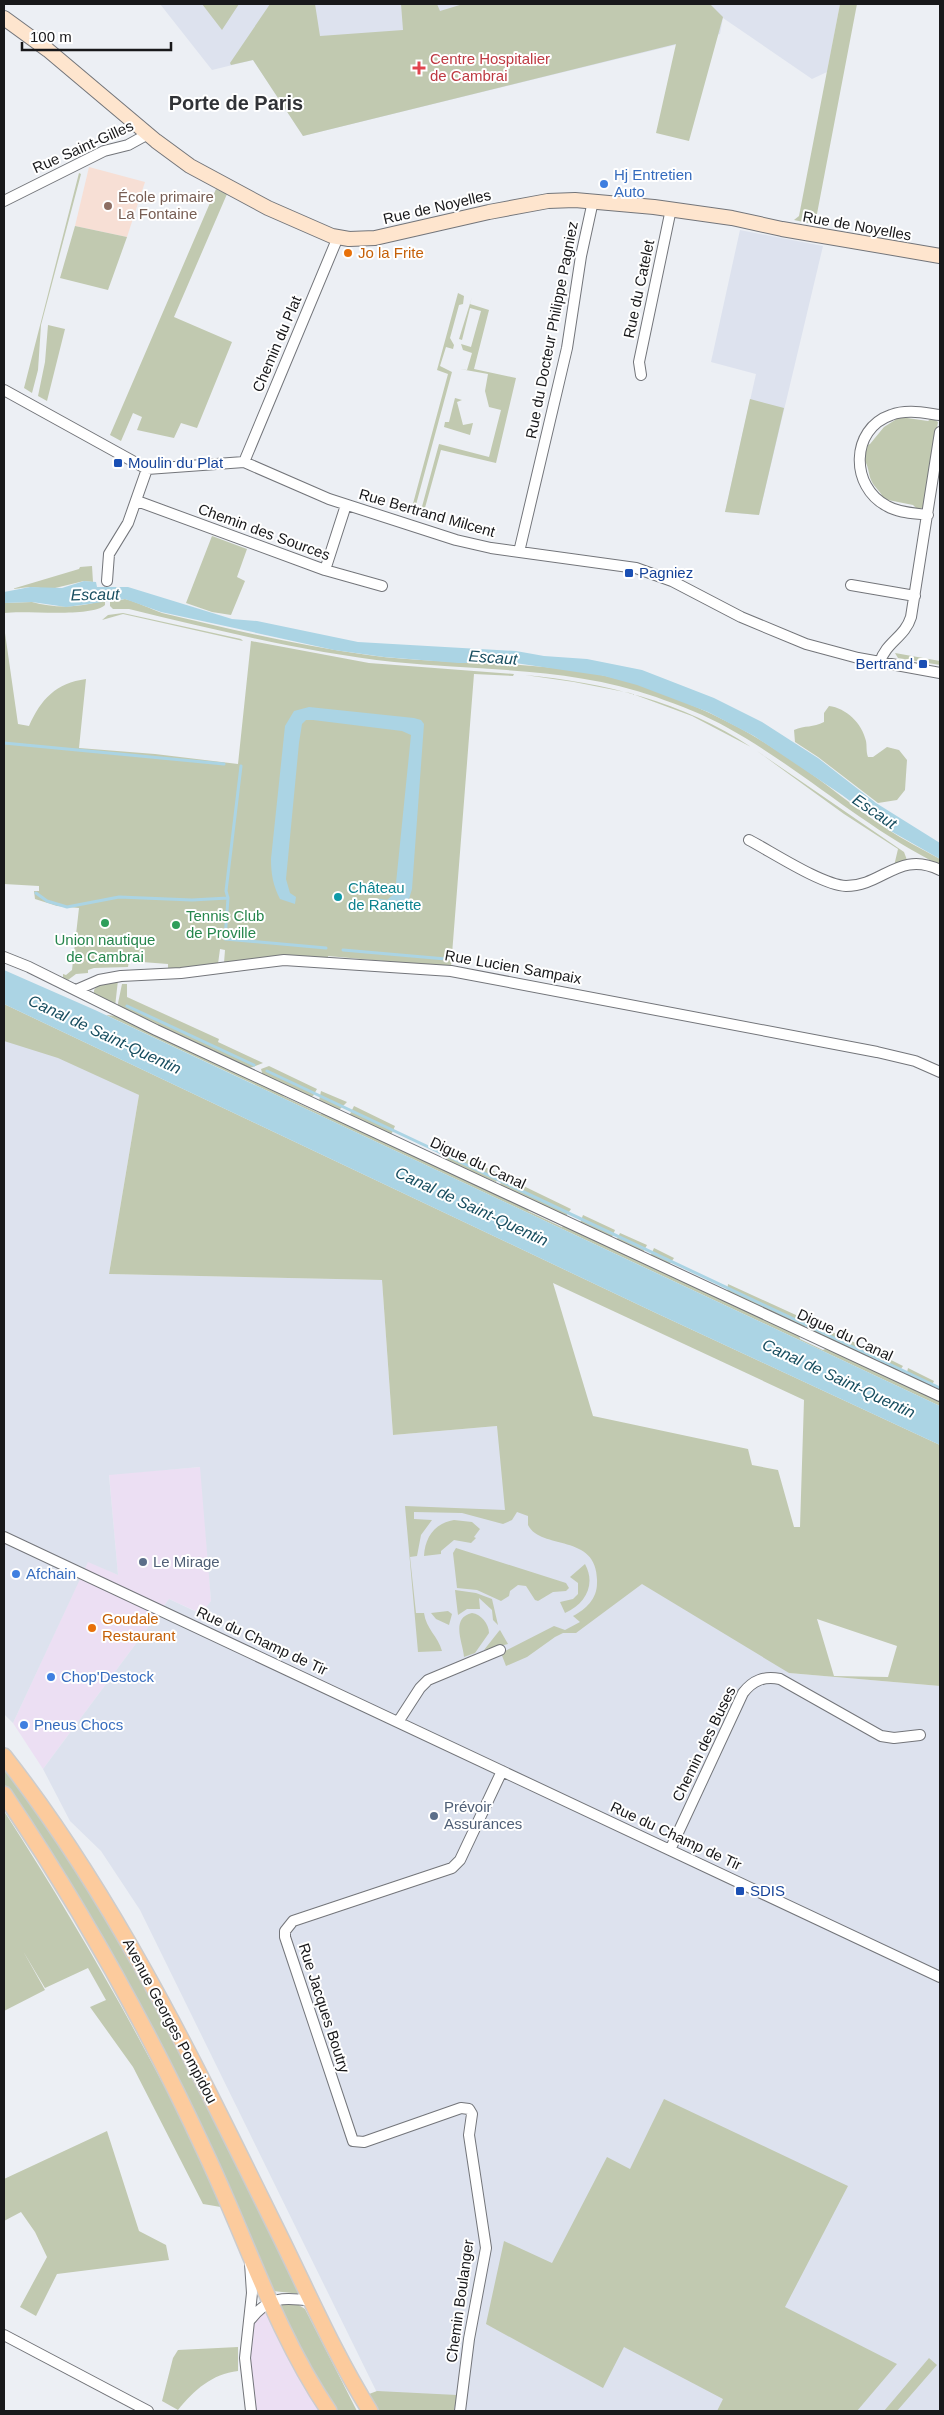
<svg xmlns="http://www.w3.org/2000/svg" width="944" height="2415" viewBox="0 0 944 2415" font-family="Helvetica,sans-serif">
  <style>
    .commercial { fill: #ecdff3 }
    .built { fill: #dde2ee }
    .education { fill: #f7dfd5 }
    .green { fill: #c1c9b0; fill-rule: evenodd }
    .water { fill: #abd4e4 }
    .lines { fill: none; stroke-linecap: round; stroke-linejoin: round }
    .stream { stroke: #abd4e4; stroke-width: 3 }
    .street-casing { stroke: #73757a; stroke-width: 12 }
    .secondary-casing { stroke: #73757a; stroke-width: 16 }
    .primary-casing { stroke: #cccccd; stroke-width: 18 }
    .street { stroke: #fff; stroke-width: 10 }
    .secondary { stroke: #fee5ce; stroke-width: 14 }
    .primary { stroke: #fccb9d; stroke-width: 15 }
    .health-dot { fill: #e0444e; stroke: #fff; stroke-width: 2 }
    .shop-dot { fill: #3f7fe0; stroke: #fff; stroke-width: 2 }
    .education-dot { fill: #8d6e63; stroke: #fff; stroke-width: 2 }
    .food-dot { fill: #e8710a; stroke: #fff; stroke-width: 2 }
    .transit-dot { fill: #1a4fb4; stroke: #fff; stroke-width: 2 }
    .culture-dot { fill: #0f9aa8; stroke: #fff; stroke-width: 2 }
    .leisure-dot { fill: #2e9e5b; stroke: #fff; stroke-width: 2 }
    .service-dot { fill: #5c6f8a; stroke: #fff; stroke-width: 2 }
    .labels { text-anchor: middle; stroke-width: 4; stroke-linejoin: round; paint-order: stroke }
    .health-label { font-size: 15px; fill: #be3a42; stroke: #fff; text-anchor: start }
    .street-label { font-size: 15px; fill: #18181a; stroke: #fff }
    .shop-label { font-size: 15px; fill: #366cbe; stroke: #fff; text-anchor: start }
    .education-label { font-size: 15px; fill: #785e54; stroke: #fff; text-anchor: start }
    .food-label { font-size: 15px; fill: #c56008; stroke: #fff; text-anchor: start }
    .transit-label { font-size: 15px; fill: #164399; stroke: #fff; text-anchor: start }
    .culture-label { font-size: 15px; fill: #0d838f; stroke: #fff; text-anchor: start }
    .leisure-label { font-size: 15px; fill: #27864d; stroke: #fff; text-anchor: start }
    .service-label { font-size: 15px; fill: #4e5e75; stroke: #fff; text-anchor: start }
    .water-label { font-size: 16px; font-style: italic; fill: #184e60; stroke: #fff }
    .district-label { font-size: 20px; font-weight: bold; fill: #313337; stroke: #fff }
  </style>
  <rect width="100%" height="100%" fill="#eceff4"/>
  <path class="commercial" d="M201 1467 211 1601 202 1614 169 1599 43 1769 13 1723 88 1561 118 1575 109 1474Z
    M264 2300 323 2411H246L241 2350 246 2317Z"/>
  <path class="built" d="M160 4H840L827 72 812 79 723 18 720 34 303 136 253 60 212 70Z
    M740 230 823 246 759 515 725 512 756 374 711 362Z
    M4 1029 139 1095 109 1274 382 1280 393 1435 497 1426 789 1673 940 1686V2411H386L140 1910 101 1851 70 1821 43 1769 169 1599 201 1614 211 1601 200 1467 109 1475 118 1575 88 1562 13 1723 4 1714Z"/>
  <path class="education" d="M89 167 145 182 127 237 75 226Z"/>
  <path class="green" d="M202 4H239L222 30Z
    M270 4H315L320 36 403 30 401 4H437L440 11 463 4H710L723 17 689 141 656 133 676 44 303 136 253 60 231 65 230 63Z
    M840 4H857L816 219 818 225 794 220 799 216Z
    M79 173 81 174 41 325 38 370 32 393 24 388Z
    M216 189 227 194 174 317 232 342 197 428 181 423 174 438 137 430 142 417 133 413 121 441 110 435Z
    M75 226 127 237 108 290 60 278Z
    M458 293 464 296 463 304 459 305 450 338 454 345 453 349 446 347 440 366 452 372 414 512 411 511 448 374 437 370Z
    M472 297 470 304 489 310 474 369 516 378 496 463 441 450 423 515 420 514 439 444 489 457 501 410 489 407 485 391 488 374 460 369 467 370 472 353 463 350 461 344 471 347 481 311 470 308 462 340 459 339Z
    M48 325 65 329 47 401 38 396 45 362Z
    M455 398 462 400 457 402 463 425 473 423 470 435 444 427 445 422H449Z
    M750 399 784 408 759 515 725 512Z
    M903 415 907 418 928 421 932 418 938 422 924 508 917 509 913 505 883 499C882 492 875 488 872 482 868 475 869 464 863 459L865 446 870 444 884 427Z
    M212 536 247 549 237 577 245 581 231 615 212 612 186 603Z
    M92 566 93 582 84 581 51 589 30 587 12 589 79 569 80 567Z
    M125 599C138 602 150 609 162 613 230 629 299 646 368 655 464 668 562 656 654 690 697 706 739 725 776 750 815 774 849 804 887 829 904 840 922 849 940 859V865C864 828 802 769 728 728 705 715 681 706 656 697 572 667 482 671 394 662 304 652 216 630 129 609H113L110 606V602Z
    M32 602C50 607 70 608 89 604 94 603 99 601 105 602V605C90 618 27 610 4 613V603Z
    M123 613 241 639 243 641 123 614 102 620 108 615Z
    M4 626 18 724 29 726C41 699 56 683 86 679L79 748 155 754 238 764 251 641 369 663 514 674 513 676 474 674 451 967 328 956V959L224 963 225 950 220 949 218 964 168 969V964L129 961 128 967 94 968 88 970V973L76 974 68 980 63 978V974L66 975 72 970 79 908 57 906 35 899 34 891H39V886L4 884Z
    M895 653 940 661V665L898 658Z
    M525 675C603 682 684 702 751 747L692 716 630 693 574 682Z
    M829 706C846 708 862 723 866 741 867 746 866 752 868 757H873L887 747 899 750 907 760 905 790 897 800 878 803 818 757 795 742 794 730C805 725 813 728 824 722V713Z
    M757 751 904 852 907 860 894 866 898 849 844 814Z
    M118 980 115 1007 94 994V990L99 984Z
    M122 984H127V997L219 1039 218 1042 263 1063 247 1069 117 1008Z
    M4 1004 656 1313 940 1445V1686L789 1673 642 1584 576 1633H563L555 1637 527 1657 506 1666 501 1653 554 1626 565 1630 580 1622 573 1616C586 1609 597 1599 597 1583 599 1532 541 1551 528 1525V1516L517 1512 512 1520 503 1524 462 1513 414 1512V1519L432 1520 421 1535 417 1556 410 1557 416 1613H424C426 1629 438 1636 442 1651L418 1652 405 1506 505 1510 497 1426 393 1435 382 1280 109 1274 139 1095 58 1058 4 1041ZM553 1283 804 1400 800 1527H794L778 1470 752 1465 748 1449 593 1416ZM817 1619 897 1646 888 1677 834 1676Z
    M106 1015 118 1016 284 1093 283 1096 321 1114 324 1112 530 1208 528 1211 562 1227 565 1224 799 1335 800 1339 823 1350 827 1348 940 1401V1406Z
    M269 1066 317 1089 313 1096 310 1097 263 1076 261 1069Z
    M321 1091 347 1102 338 1111 319 1101Z
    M354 1106 395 1126 391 1135 351 1118 350 1114Z
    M449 1151 500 1174 496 1182 447 1162 446 1159Z
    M503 1176 571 1209 566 1216 500 1185Z
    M583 1215 615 1230 612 1237 580 1223Z
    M620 1233 647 1245 642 1254 616 1241Z
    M654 1248 674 1258 669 1265 650 1257Z
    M728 1284 809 1321 803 1329 727 1294Z
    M815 1324 877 1353 871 1360 812 1332Z
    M883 1356 903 1366 898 1373 880 1363Z
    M908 1368 934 1381 930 1389 906 1377Z
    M454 1520 472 1522 480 1529 474 1537 476 1538 471 1543 454 1540 441 1551V1554L424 1556C425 1537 435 1523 454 1520Z
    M456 1548 566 1583 569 1588 566 1591 553 1592 538 1601 535 1600 526 1586 518 1585 510 1591 509 1596 501 1601 477 1590 457 1588 453 1553Z
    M585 1564C596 1584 586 1604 565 1613L560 1602 573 1599 578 1594V1583L570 1577Z
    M455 1590 476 1593 492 1599 498 1625 493 1620 492 1610 479 1598 480 1609H467L458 1615Z
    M448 1611 452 1614 449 1625 436 1619 431 1613Z
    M472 1613C481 1614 489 1624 489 1633L475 1653 464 1657C463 1643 450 1618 472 1613Z
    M500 1630 508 1644 484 1650 499 1631Z
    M4 1765 76 1868 157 2003 301 2294 273 2291 43 1845 4 1785Z
    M4 1811C64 1904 119 1999 170 2097 189 2133 204 2170 221 2207L203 2204 133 2067 90 2007 106 2000 88 1968 45 1988 23 1951 45 1990 4 2011Z
    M664 2099 848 2186 785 2307 897 2364 857 2411H717L723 2399 624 2347 603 2388 486 2324 504 2241 552 2263 607 2157 630 2169Z
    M107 2131 139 2231 166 2245 169 2260 57 2274 36 2316 20 2307 47 2257 35 2232 21 2212 4 2221V2179Z
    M294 2302 305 2309 357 2411H336L317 2382 278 2305Z
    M238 2347V2371C212 2374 194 2390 178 2410L162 2401 173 2358 178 2350Z
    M929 2358 937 2365 897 2411H884Z
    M377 2391 457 2395 454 2411H378L369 2394Z"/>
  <path class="water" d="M84 581 96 582 97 587H128L232 619 257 621 358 642 516 651 544 656 587 659 642 670 714 698 762 722 818 758 876 803 940 843V859L889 830 842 795 754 736 708 712 637 685 604 676 515 663H458L384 657 334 650 161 612 125 599 66 607 32 602 4 603V592L30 587 62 588Z
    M309 707 414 718 421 720 424 724 412 889 409 899 399 909H373L371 905 374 898 387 900 395 893 411 735 402 731 313 720H306L302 724 299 743 286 879 290 893 296 897 295 904 280 899C273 885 271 874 271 859L285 726 294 711Z
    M4 970 95 1010 940 1406V1445L656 1313 4 1004Z"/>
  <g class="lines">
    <path class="stream" d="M4 743 224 764
      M36 893 47 901 67 907 119 897 192 900 228 898 225 939 326 948
      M228 898 226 891 241 766
      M343 950 446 959
      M127 1006 254 1065
      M267 1071 940 1388"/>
    <defs>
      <path id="street" d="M4 201 104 151 128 145 148 134
        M641 375 639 362 671 209
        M4 390 147 469 244 462 329 499 456 540 491 548 636 568 672 581 741 617 806 644 858 658 940 673
        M244 462 338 237
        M137 501 325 570 382 586
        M928 515C914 513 899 513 887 506 850 487 850 429 891 415 907 409 924 413 940 415
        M519 552 567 348 581 256 593 201
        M325 570 346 505
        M107 581 109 554 128 523 147 469
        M851 585 915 596
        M880 662C886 642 905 637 911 617L940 432
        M749 840C772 852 822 885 846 886 883 886 899 850 940 870
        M4 957 29 967 156 1030 940 1396
        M76 990 99 980 121 976 181 973 284 960 451 971 877 1052 915 1061 940 1072
        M4 1537 940 1977
        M398 1722 420 1688 428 1680 500 1650
        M670 1850 743 1693C753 1680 764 1676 780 1679L881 1736 894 1738 920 1735
        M250 2263 252 2293 245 2358 251 2411
        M250 2320C269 2296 284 2297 312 2301
        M4 2335 148 2411
        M460 2411 469 2339 486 2248 469 2135 472 2114 469 2109 461 2108 364 2142 353 2141 285 1937V1931L293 1921 452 1868 460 1860 502 1771"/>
      <path id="secondary" d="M4 18 48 50 156 141 190 166 268 208 332 236 349 239 375 238 489 212 548 201 575 200 654 207 732 218 782 229 940 256"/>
      <path id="primary" d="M4 1756C116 1899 195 2064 275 2226 306 2288 333 2352 370 2411
        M4 1794C81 1908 149 2030 207 2156 247 2241 276 2333 329 2411"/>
    </defs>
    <use href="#street" class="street-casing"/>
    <use href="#secondary" class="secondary-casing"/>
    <use href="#primary" class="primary-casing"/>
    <use href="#street" class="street"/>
    <use href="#secondary" class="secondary"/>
    <use href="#primary" class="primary"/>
  </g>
  <path class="health-dot" d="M416.5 60.5h5v5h5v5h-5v5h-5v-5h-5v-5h5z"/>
  <g class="shop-dot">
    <circle cx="604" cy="184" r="5"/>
    <circle cx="16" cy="1574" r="5"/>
    <circle cx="51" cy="1677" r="5"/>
    <circle cx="24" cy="1725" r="5"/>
  </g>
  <circle class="education-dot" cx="108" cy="206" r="5"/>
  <g class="food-dot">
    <circle cx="348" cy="253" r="5"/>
    <circle cx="92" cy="1628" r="5"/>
  </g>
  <g class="transit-dot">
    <rect x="113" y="458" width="10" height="10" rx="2.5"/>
    <rect x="624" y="568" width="10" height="10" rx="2.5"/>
    <rect x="918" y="659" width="10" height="10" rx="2.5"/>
    <rect x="735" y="1886" width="10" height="10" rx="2.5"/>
  </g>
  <circle class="culture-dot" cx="338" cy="897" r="5"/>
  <g class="leisure-dot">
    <circle cx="105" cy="923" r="5"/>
    <circle cx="176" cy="925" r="5"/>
  </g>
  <g class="service-dot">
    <circle cx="143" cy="1562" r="5"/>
    <circle cx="434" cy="1816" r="5"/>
  </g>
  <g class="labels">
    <g class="health-label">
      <text x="430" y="64">Centre Hospitalier<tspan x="430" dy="17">de Cambrai</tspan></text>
    </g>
    <g class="street-label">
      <text transform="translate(83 147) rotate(-24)" y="5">Rue Saint-Gilles</text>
      <text transform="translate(437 207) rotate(-13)" y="5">Rue de Noyelles</text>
      <text transform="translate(857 226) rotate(10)" y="5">Rue de Noyelles</text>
      <text transform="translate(639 289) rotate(-78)" y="5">Rue du Catelet</text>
      <text transform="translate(552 330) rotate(-79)" y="5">Rue du Docteur Philippe Pagniez</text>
      <text transform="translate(277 344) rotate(-67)" y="5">Chemin du Plat</text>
      <text transform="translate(427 513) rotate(16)" y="5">Rue Bertrand Milcent</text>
      <text transform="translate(264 532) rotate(20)" y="5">Chemin des Sources</text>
      <text transform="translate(513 967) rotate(10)" y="5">Rue Lucien Sampaix</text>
      <text transform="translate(478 1163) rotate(25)" y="5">Digue du Canal</text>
      <text transform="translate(845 1335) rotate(25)" y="5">Digue du Canal</text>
      <text transform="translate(262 1641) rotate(25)" y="5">Rue du Champ de Tir</text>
      <text transform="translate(704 1744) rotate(-64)" y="5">Chemin des Buses</text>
      <text transform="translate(676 1836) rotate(25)" y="5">Rue du Champ de Tir</text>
      <text transform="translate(324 2008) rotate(72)" y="5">Rue Jacques Boutry</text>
      <text transform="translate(170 2021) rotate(62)" y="5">Avenue Georges Pompidou</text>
      <text transform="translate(460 2301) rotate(-82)" y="5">Chemin Boulanger</text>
    </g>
    <g class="shop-label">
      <text x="614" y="180">Hj Entretien<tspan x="614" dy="17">Auto</tspan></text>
      <text x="26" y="1579">Afchain</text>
      <text x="61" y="1682">Chop'Destock</text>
      <text x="34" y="1730">Pneus Chocs</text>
    </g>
    <g class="education-label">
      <text x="118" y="202">École primaire<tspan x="118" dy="17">La Fontaine</tspan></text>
    </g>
    <g class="food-label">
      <text x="358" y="258">Jo la Frite</text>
      <text x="102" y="1624">Goudale<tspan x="102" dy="17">Restaurant</tspan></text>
    </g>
    <g class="transit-label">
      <text x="128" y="468">Moulin du Plat</text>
      <text x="639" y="578">Pagniez</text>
      <text x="913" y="669" text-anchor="end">Bertrand</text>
      <text x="750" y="1896">SDIS</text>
    </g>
    <g class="culture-label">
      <text x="348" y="893">Château<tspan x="348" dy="17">de Ranette</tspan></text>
    </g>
    <g class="leisure-label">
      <text x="186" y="921">Tennis Club<tspan x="186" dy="17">de Proville</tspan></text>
      <text x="105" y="945" text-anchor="middle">Union nautique<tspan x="105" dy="17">de Cambrai</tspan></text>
    </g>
    <g class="service-label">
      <text x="153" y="1567">Le Mirage</text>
      <text x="444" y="1812">Prévoir<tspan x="444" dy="17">Assurances</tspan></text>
    </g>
    <g class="water-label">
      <text transform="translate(95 594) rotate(-1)" y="6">Escaut</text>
      <text transform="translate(493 657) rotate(4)" y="6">Escaut</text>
      <text transform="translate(875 811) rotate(34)" y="6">Escaut</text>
      <text transform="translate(105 1034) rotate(25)" y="6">Canal de Saint-Quentin</text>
      <text transform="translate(472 1206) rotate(25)" y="6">Canal de Saint-Quentin</text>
      <text transform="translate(839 1378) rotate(25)" y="6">Canal de Saint-Quentin</text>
    </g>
    <g class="district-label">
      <text x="236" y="110">Porte de Paris</text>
    </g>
  </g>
  <rect width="944" height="2415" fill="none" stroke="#18181a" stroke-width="10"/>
  <path d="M22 42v8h149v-8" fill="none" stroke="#18181a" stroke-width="2.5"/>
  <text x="30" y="42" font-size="15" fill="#18181a" stroke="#ffffff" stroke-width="4" paint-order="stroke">100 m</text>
</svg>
